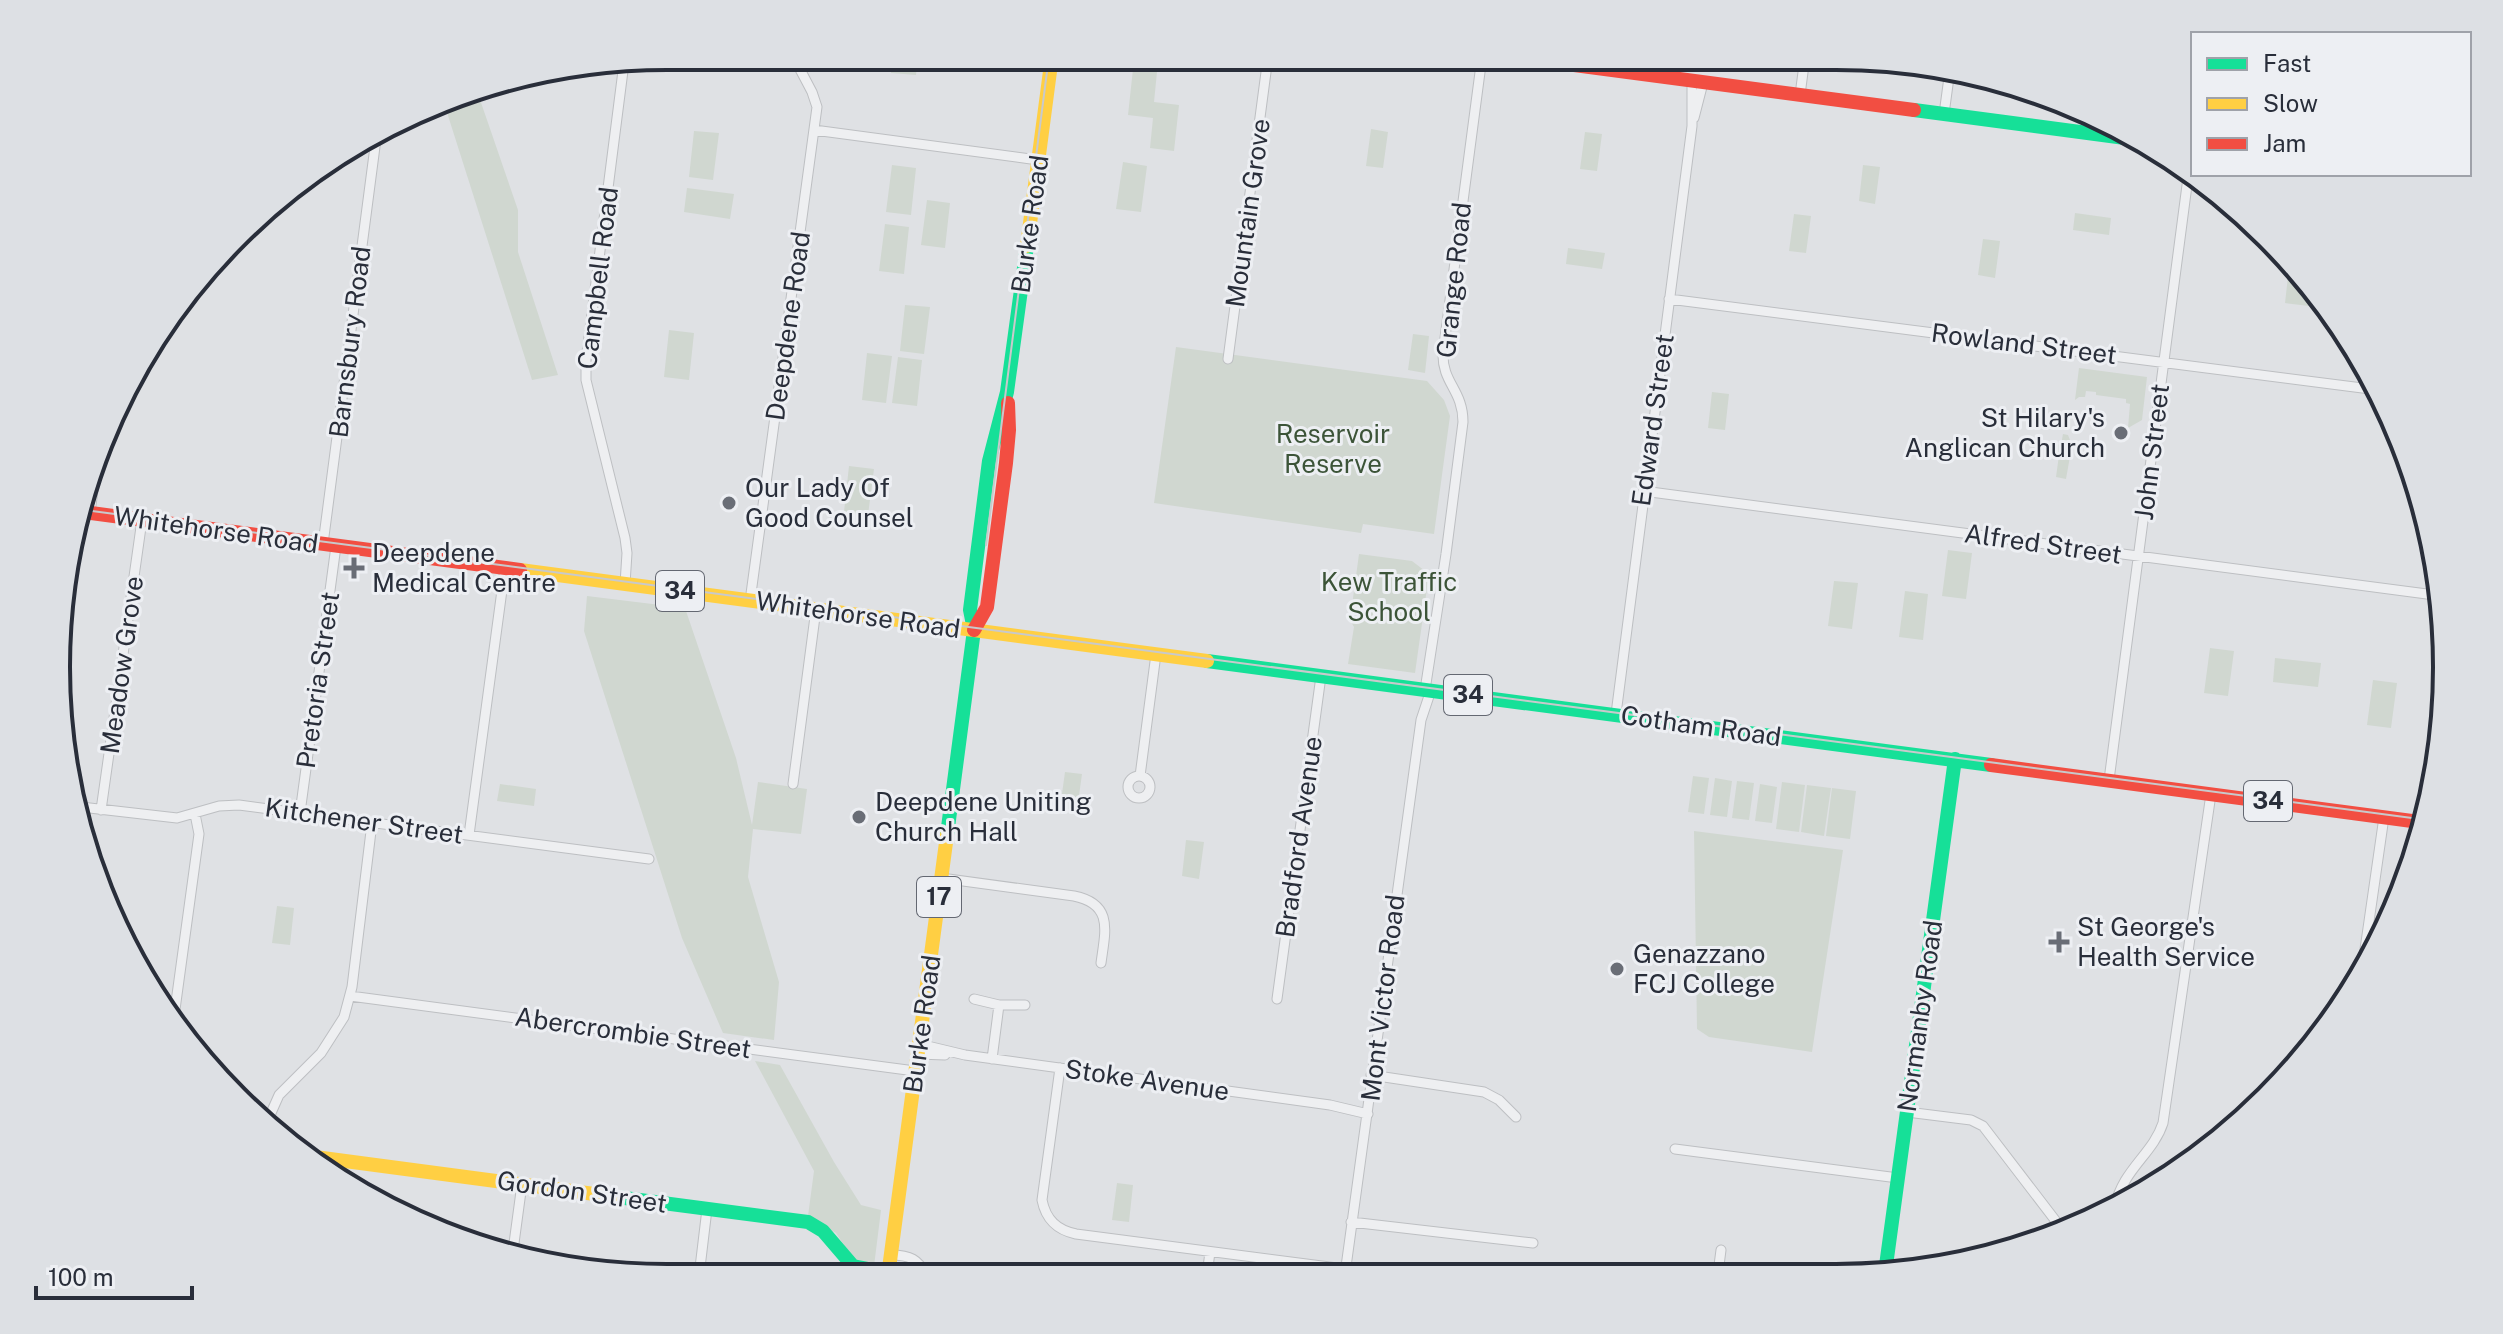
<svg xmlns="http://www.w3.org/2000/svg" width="2503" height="1334" viewBox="0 0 2503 1334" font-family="'Public Sans',sans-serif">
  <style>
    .green { fill: #d0d7d0 }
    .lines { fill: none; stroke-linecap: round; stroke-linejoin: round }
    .street-casing { stroke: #bdbfc2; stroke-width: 11 }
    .street { stroke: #eeeff1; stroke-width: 9 }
    .fast { stroke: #16e098; stroke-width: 14 }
    .slow { stroke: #ffcf43; stroke-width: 14 }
    .jam { stroke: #f24e42; stroke-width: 14 }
    .tram { stroke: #c8c9cb; stroke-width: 2 }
    .poi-dot { fill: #696d76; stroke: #edeff3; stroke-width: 3 }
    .labels { text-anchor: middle; stroke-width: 6; stroke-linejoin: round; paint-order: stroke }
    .shield { fill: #edeff3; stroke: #646872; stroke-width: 2 }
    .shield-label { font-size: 24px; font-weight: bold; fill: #292e3a }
    .street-label { font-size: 26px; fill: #292e3a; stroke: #edeff3 }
    .poi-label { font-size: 26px; fill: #292e3a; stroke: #edeff3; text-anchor: start }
    .park-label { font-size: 26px; fill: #3c5438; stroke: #edeff3 }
    .rim { fill: none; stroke: #292e3a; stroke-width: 4 }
  </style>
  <rect width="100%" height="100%" fill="#dfe1e4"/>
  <path class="green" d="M893 56H918L916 75 891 73Z
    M1133 69 1157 72 1154 102 1179 105 1174 151 1150 148 1153 118 1128 115Z
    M476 88 518 210V252L558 375 532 380 444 103Z
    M1371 129 1388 132 1383 168 1366 166Z
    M694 131 719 133 713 180 689 177Z
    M1585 132 1602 134 1597 171 1580 169Z
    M1123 162 1147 166 1141 212 1116 209Z
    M892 165 916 168 911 215 886 212Z
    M1863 165 1880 167 1875 204 1859 201Z
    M687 188 734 194 730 219 684 212Z
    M927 200 950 203 945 248 921 245Z
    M2075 213 2111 218 2109 235 2073 230Z
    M1794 214 1811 216 1806 253 1789 251Z
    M885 224 909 227 904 274 879 271Z
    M1983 239 2000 241 1995 278 1978 275Z
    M1568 248 1605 253 1602 269 1566 264Z
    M2290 259 2311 286 2309 306 2285 303Z
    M905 305 930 307 924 354 900 351Z
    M669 330 694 333 689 380 664 377Z
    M1413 334 1429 336 1425 373 1408 370Z
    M1176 347 1427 381 1444 400 1450 416 1434 534 1363 524 1361 533 1154 503Z
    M867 353 892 356 886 403 862 400Z
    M898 357 922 360 917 406 892 403Z
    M2079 368 2147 377 2142 420 2128 428 2130 404 2126 403V399L2096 395V392L2086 391 2085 397H2079L2075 400Z
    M1712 392 1729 394 1725 430 1708 428Z
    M2063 434 2068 435 2072 445 2066 479 2056 477 2059 455 2049 454 2050 447 2035 445 2036 442 2061 445Z
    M849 466 874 469 868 515 844 512Z
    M1948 550 1972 553 1966 599 1942 596Z
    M1359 554 1412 561 1429 574 1415 673 1348 664 1354 627 1350 620Z
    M1834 581 1858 583 1852 629 1828 626Z
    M1905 591 1928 594 1923 640 1899 637Z
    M587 596 685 608 736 758 752 825 758 782 807 789 801 834 753 829 748 877 779 982 774 1040 723 1033 682 938 584 631Z
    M2210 648 2234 651 2228 696 2204 693Z
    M2275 658 2321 663 2318 687 2273 682Z
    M2373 680 2397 683 2391 728 2367 725Z
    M1065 772 1082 774 1077 810 1060 808Z
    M1693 776 1709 778 1704 814 1688 812Z
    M1715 778 1732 781 1727 817 1710 815Z
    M1737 781 1754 783 1749 820 1732 818Z
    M1782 782 1805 785 1799 832 1776 829Z
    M500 784 536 789 534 806 497 801Z
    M1760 784 1777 787 1772 823 1755 821Z
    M1807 785 1831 788 1824 836 1801 832Z
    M1832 788 1856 791 1850 839 1826 836Z
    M1694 831 1843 850 1812 1052 1709 1037 1697 1029Z
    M1186 840 1204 842 1199 879 1182 876Z
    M277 906 294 908 290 945 272 943Z
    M755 1061 780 1065 834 1162 861 1205 881 1210 874 1266 855 1262 836 1233 808 1216 814 1171Z
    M1117 1183 1133 1185 1129 1222 1112 1220Z"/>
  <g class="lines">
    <defs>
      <path id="street" d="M624 63 586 360V380L625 538 627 553 625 584
        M1601 69 1605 57
        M1800 95 1805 57
        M1944 114 1950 70
        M1694 118 1703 83
        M814 130 1038 160
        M1669 299 2378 390
        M1228 359 1268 57
        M1643 491 2442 596
        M90 513 96 467
        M323 544 376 139
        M750 601 817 107 812 92 793 56
        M1425 690 1446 554 1463 422C1463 390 1442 383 1443 353L1482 57
        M1616 714 1692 126V82
        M1140 776 1156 654
        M1128 787a11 11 0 1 1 22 0a11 11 0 1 1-22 0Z
        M2109 780 2189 170
        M793 784 816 609
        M81 807 177 818 219 806 239 805 649 859
        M101 810 142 520
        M300 813 336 546
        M469 835 505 568
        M941 878 1074 896C1114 904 1105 932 1101 963
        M2362 970 2384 817
        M350 996 915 1071
        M974 999 999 1005H1025
        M1277 999 1321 676
        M173 1024 199 834 195 814
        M919 1044 965 1055 1330 1105 1368 1114
        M918 1054 945 1055
        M992 1059 999 1005
        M1060 1068 1042 1200C1046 1220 1057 1230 1076 1234L1345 1269
        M1371 1075 1484 1092 1499 1100 1516 1117
        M1907 1112 1971 1120 1983 1126 2065 1233
        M267 1122 279 1095 321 1053 344 1017 352 987 372 823
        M1675 1149 1898 1178
        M2115 1207C2122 1170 2153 1154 2163 1123L2211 794
        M1351 1222 1533 1243
        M891 1255C910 1255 918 1259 927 1276
        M512 1258 522 1184
        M1718 1273 1721 1250
        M1345 1274 1421 720 1431 690
        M1207 1275 1210 1252
        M699 1276 707 1209"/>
    </defs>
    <use href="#street" class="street-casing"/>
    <use href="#street" class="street"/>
    <path class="fast" d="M1914 110 2140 140
      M1207 661 1991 765
      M947 835 974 630 970 610 989 461 1007 392 1027 246
      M617 1197 808 1222 823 1231 853 1266 889 1273
      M1885 1273 1955 759"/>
    <path class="slow" d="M1027 246 1052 56
      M520 570 1207 661
      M315 1157 617 1197
      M888 1276 947 835"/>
    <path class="jam" d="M1514 57 1914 110
      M76 511 520 570
      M974 630 987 607 1006 463 1009 430 1008 403
      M1991 765 2427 823"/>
    <path class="tram" d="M77 509 2427 820
      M986 545 1049 56"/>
  </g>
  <g class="poi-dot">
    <circle cx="2121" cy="433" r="8"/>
    <circle cx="729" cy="503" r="8"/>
    <path d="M350 556h8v8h8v8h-8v8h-8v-8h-8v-8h8z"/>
    <circle cx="859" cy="817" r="8"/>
    <path d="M2055 930h8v8h8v8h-8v8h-8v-8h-8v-8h8z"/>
    <circle cx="1617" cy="969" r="8"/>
  </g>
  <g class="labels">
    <g class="shield">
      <rect x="656" y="571" width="48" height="40" rx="6"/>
      <rect x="1444" y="675" width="48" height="40" rx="6"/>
      <rect x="2244" y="781" width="48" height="40" rx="6"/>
      <rect x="917" y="877" width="44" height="40" rx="6"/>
    </g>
    <g class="shield-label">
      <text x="680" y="599">34</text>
      <text x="1468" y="703">34</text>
      <text x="2268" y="809">34</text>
      <text x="939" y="905">17</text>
    </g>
    <g class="street-label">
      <text transform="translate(1248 213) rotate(-82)" y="9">Mountain Grove</text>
      <text transform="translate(1030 224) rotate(-82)" y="9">Burke Road</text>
      <text transform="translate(598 278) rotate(-83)" y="9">Campbell Road</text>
      <text transform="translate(1454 280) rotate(-84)" y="9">Grange Road</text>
      <text transform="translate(788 326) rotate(-82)" y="9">Deepdene Road</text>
      <text transform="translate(350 342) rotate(-83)" y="9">Barnsbury Road</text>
      <text transform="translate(2024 344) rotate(7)" y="9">Rowland Street</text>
      <text transform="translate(1653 420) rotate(-82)" y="9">Edward Street</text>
      <text transform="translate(2152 452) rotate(-83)" y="9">John Street</text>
      <text transform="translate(216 530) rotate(8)" y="9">Whitehorse Road</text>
      <text transform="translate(2043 544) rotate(8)" y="9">Alfred Street</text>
      <text transform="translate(858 615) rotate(8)" y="9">Whitehorse Road</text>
      <text transform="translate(122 665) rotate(-82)" y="9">Meadow Grove</text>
      <text transform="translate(318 680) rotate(-82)" y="9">Pretoria Street</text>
      <text transform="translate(1701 726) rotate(8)" y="9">Cotham Road</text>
      <text transform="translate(364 821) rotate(8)" y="9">Kitchener Street</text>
      <text transform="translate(1299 837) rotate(-82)" y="9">Bradford Avenue</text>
      <text transform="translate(1383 998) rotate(-83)" y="9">Mont Victor Road</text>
      <text transform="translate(1920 1016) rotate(-82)" y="9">Normanby Road</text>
      <text transform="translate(922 1024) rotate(-82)" y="9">Burke Road</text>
      <text transform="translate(633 1033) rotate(8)" y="9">Abercrombie Street</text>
      <text transform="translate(1147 1080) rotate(8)" y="9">Stoke Avenue</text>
      <text transform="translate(582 1192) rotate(8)" y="9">Gordon Street</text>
    </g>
    <g class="poi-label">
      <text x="2105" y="427" text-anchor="end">St Hilary's<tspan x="2105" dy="30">Anglican Church</tspan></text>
      <text x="745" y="497">Our Lady Of<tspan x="745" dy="30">Good Counsel</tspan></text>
      <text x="372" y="562">Deepdene<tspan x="372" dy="30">Medical Centre</tspan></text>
      <text x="875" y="811">Deepdene Uniting<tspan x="875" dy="30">Church Hall</tspan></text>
      <text x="2077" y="936">St George's<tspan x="2077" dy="30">Health Service</tspan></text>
      <text x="1633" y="963">Genazzano<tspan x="1633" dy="30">FCJ College</tspan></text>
    </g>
    <g class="park-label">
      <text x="1333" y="443">Reservoir<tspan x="1333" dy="30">Reserve</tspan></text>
      <text x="1389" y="591">Kew Traffic<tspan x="1389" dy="30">School</tspan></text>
    </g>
  </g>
  <path d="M0 0H2503V1334H0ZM667 70H1836A597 597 0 0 1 2433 667V667A597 597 0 0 1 1836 1264H667A597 597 0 0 1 70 667V667A597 597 0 0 1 667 70Z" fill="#dde0e4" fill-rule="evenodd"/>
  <path class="rim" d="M667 70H1836A597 597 0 0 1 2433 667V667A597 597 0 0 1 1836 1264H667A597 597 0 0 1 70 667V667A597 597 0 0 1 667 70Z"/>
  <rect x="2191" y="32" width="280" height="144" fill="#edeff3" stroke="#9fa2a9" stroke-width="2"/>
  <rect x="2207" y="58" width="40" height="12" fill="#16e098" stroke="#9fa2a9" stroke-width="2"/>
  <text x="2263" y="72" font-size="24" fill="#292e3a">Fast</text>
  <rect x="2207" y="98" width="40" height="12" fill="#ffcf43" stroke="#9fa2a9" stroke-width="2"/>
  <text x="2263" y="112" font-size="24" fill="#292e3a">Slow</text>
  <rect x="2207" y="138" width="40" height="12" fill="#f24e42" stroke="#9fa2a9" stroke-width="2"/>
  <text x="2263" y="152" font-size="24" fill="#292e3a">Jam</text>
  <path d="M36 1286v12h156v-12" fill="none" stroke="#292e3a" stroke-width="4"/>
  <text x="48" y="1286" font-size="24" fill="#292e3a" stroke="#edeff3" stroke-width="6" paint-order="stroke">100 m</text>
</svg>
